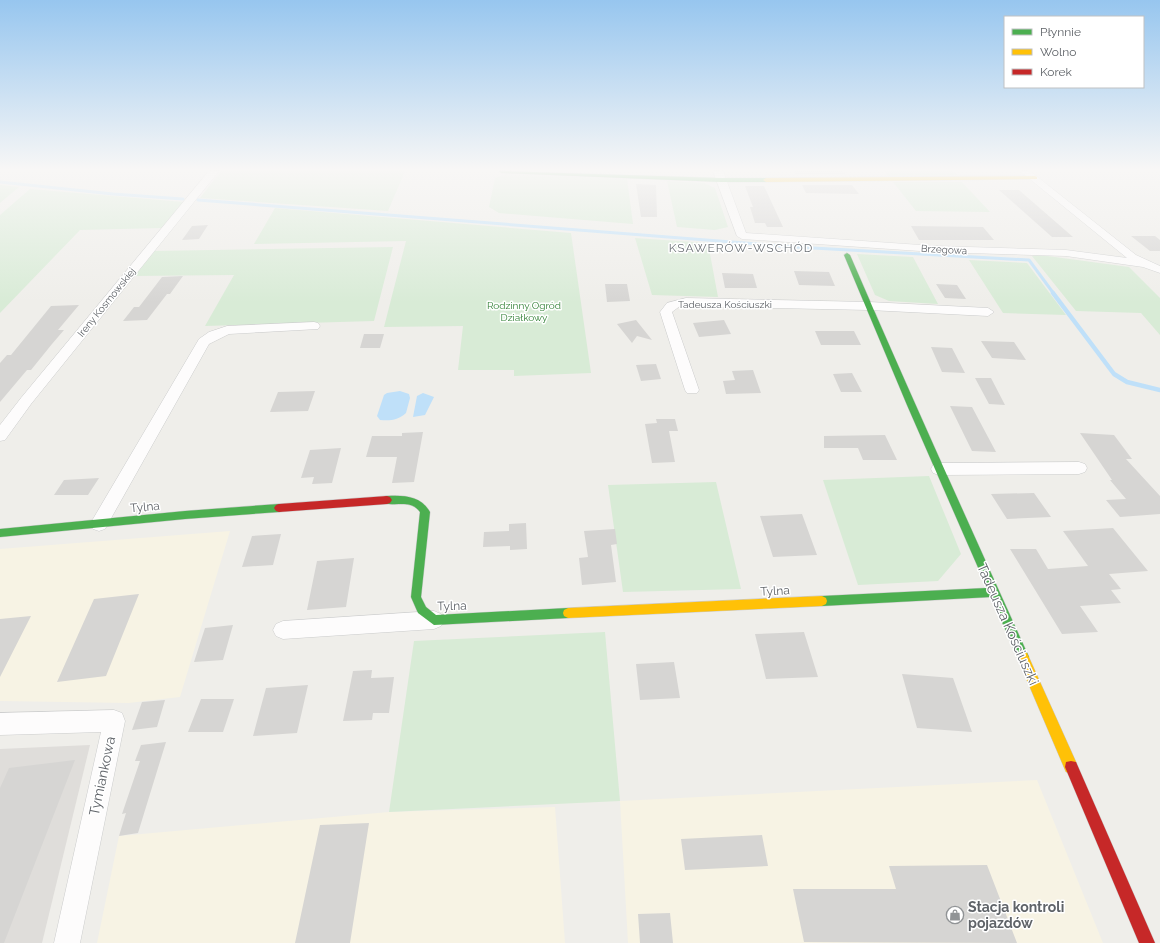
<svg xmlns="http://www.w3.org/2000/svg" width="1160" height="943" viewBox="0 0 1160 943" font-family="Raleway,sans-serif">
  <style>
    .commercial { fill: #f7f3e4 }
    .industrial { fill: #dfddda }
    .green { fill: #d8ebd6 }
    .water { fill: #bfe0f9 }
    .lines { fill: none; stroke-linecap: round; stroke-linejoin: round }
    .stream-far1 { stroke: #bfe0f9; stroke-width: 3 }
    .stream { stroke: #bfe0f9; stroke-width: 4.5 }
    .building { fill: #d6d5d3 }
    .street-casing { stroke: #cbcccc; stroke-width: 1 }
    .fast-casing { stroke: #cacacb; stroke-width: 1 }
    .slow-casing { stroke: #cacacb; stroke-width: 1 }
    .jam-casing { stroke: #cacacb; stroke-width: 1 }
    .street { fill: #fdfcfc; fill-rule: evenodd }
    .fast { fill: #4caf50; fill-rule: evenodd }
    .slow { fill: #ffc107; fill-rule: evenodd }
    .jam { fill: #c62828; fill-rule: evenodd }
    .labels { text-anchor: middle; stroke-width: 3; stroke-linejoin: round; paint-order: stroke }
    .far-street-label { font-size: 10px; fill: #5f6368; stroke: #fff }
    .far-park-label { font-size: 10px; fill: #348238; stroke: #fff }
    .far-quarter-label { font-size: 12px; letter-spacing: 1px; fill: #70757a; stroke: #fff }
    .street-label { font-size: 12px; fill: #5f6368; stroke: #fff }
    .near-street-label { font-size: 14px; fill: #5f6368; stroke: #fff }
    .near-poi-label { font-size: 14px; font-weight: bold; fill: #5f6368; stroke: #fff; text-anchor: start }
  </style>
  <rect width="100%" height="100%" fill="#efeeea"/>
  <path class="commercial" d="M230 531 180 697 129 703 0 701V549Z
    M1037 780 1103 943H628L620 801Z
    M555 807 565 943H97L119 836 389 812Z"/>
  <path class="industrial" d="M90 745 42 943H0V749Z"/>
  <path class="green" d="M221 171H405L388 211 200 198Z
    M884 171H953L958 175 888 176Z
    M506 174 627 179 633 224 499 213 489 207 495 178Z
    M667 181 704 183 715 188 728 227 715 230 677 227Z
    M893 182H962L990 212 916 211Z
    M0 185 19 187 0 203Z
    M30 189 184 202 162 228 80 230 0 313V215Z
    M275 208 571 233 591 373 514 376V370H458L463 326 384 327 406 241 254 244Z
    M635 238 708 243 718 297 652 295Z
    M393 247 374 321 205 326 234 275 132 276 152 251Z
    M857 254 913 257 938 304 889 301 875 295Z
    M1040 255 1129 267 1160 298V335L1141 313 1076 311 1032 256Z
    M969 260 1027 263 1066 315 1003 313Z
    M929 476 961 554 938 581 858 585 823 480Z
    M716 482 741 589 623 592 608 485Z
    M605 632 620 801 389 812 414 641Z"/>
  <path class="water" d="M400 391 409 394 410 398 406 413C398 420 391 421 380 420L377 416 384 395 387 393Z
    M423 393 434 397 425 415 413 417 417 396Z"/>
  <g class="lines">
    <path class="stream-far1" d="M0 182 113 194 183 199
      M198 200 795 247 1029 260 1054 294"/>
    <path class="stream" d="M1053 293 1114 374 1127 382 1160 390"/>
  </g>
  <path class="building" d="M794 171H843L845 174H796Z
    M636 184 656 185 657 217H641Z
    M802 185H852L859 194 806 193Z
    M745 186H764L783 227H767L765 223H755L750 207H753Z
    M999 190H1019L1073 237H1052Z
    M208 225 199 239 182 240 192 226Z
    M911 226 983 227 994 240H919Z
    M1131 236H1155L1160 240V251H1150Z
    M794 271 829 272 835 286 799 285Z
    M722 273 753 274 757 288H725Z
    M183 276 170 294H167L147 320 123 321 134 307H139L162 277Z
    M605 284H627L630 301 607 302Z
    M936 284 957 285 966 299 945 298Z
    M79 305 58 330H64L52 344 31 370H27L0 402V363L7 355H11L51 306Z
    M636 320 652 340 637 336 632 343 617 324Z
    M724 320 731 334 699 337 693 323Z
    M815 331H854L861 345H821Z
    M364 334H384L380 348H360Z
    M981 341 1014 342 1026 360 992 358Z
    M931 347 952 348 965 373 942 372Z
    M656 364 661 379 641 381 636 365Z
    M753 370 761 393 726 394 723 381 735 380 732 371Z
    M852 373 862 392H841L833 374Z
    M975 378H991L1005 405 989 404Z
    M315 391 308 411 270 412 278 392Z
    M950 406 972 407 996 452 972 451Z
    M656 419H675L678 431H669L675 462 652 463 645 424 657 423Z
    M423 432 414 482 392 483 397 457H366L372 436H402V433Z
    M1080 433 1114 435 1132 459H1126L1160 496V514L1120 517 1106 500 1126 499 1110 480H1112Z
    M885 435 897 460H863L858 448H824V436Z
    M341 448 332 483 312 484 314 477 301 478 310 450Z
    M99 478 88 495H54L64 480Z
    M1034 493 1051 517 1007 519 991 494Z
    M802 514 817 555 773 557 760 516Z
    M526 523 527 549 510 550V546L483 547 484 532 509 531V524Z
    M1113 528 1148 571 1109 574 1121 589 1111 590 1121 603 1080 606 1098 632 1062 634 1010 549H1036L1048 569 1088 566 1063 531Z
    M615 529 617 544 611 545 616 582 582 585 579 558 588 557 584 531Z
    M281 534 273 565 242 567 252 536Z
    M354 558 346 607 307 610 317 561Z
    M139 594 106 676 57 682 94 599Z
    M31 616 0 677V619Z
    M233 625 223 660 194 662 205 628Z
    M804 632 818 677 766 679 755 634Z
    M674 662 680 698 640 700 636 664Z
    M372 670 371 678 394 677 389 713H373L372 720 343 721 353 671Z
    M902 674 953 678 972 732 917 728Z
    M308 685 297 733 253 736 266 688Z
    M201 699H234L223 732H188Z
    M165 700 157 727 132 730 142 702Z
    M166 742 138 833 119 836 126 813 122 814 140 761H135L141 745Z
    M75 760 4 943H0V788L9 768Z
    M369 823 350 943H295L320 825Z
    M762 835 768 866 685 870 681 839Z
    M987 865 1017 943 804 942 793 889H896L889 866Z
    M670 913 673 943H640L638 914Z"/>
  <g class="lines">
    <defs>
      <path id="street" d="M209 171H219L31 404 5 440 0 441V425L21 398Z
        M713 171H723L746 233 935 246 1066 250 1127 258 1020 171H1030L1136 255 1160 266V273L1143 267 1066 256 935 252 742 239 737 236Z
        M686 298 869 302 988 308 994 312 988 316 869 310 680 306 672 312 699 390 697 393H687L685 390 660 312 667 303Z
        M314 322 318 323 320 326 318 329 229 334 209 344 105 529 99 531 93 529 90 524 93 519 199 339 209 332 227 326Z
        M1079 462 1085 464 1087 468 1085 472 1079 474 939 475 933 473 931 469 933 465 939 463Z
        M434 611 441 614 444 620 441 626 434 629 283 639 276 636 273 630 276 624 283 621Z
        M114 710 122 713 125 721 80 943H54L101 732 0 735V713Z"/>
      <path id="fast" d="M499 171 721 178H766L769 180 766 182H721L501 173Z
        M847 253 850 255C908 390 969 524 1029 657L1027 661 1023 662 1019 661 991 597 822 606 818 604 817 601 818 598 822 596 987 588 907 405 844 255Z
        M387 496C404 495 421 496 430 512L421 597 426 607 436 615 568 608 572 610 573 613 572 616 568 618 434 625 418 613 411 597 420 512C410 499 397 507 384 503L382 500 384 497Z
        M279 504 282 505 284 508 282 511 279 512 185 519 0 537V529L185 511Z"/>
      <path id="slow" d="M1035 176 1037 177V179L766 182 763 180 766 178Z
        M822 596 826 598 827 601 826 604 822 606 568 618 564 616 563 613 564 610 568 608Z
        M1023 652 1027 653 1076 762 1077 767 1076 772 1071 773 1066 772 1017 657 1019 653Z"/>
      <path id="jam" d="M387 496 390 497 392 500 390 503 387 504 279 512 276 511 274 508 276 505 279 504Z
        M1071 761 1076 762 1155 943H1139L1065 767 1066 762Z"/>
    </defs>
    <use href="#street" class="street-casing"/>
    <use href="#fast" class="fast-casing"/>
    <use href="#slow" class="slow-casing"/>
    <use href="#jam" class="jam-casing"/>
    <use href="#street" class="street"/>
    <use href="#fast" class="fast"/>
    <use href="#slow" class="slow"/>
    <use href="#jam" class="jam"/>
  </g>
  <linearGradient id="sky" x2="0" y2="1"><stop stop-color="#97c6ef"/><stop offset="0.56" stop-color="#f8f7f6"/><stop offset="1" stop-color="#f8f7f6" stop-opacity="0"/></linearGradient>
  <rect width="1160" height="303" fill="url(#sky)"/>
  <defs>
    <symbol id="shop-ring" viewBox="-11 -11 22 22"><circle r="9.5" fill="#fff" stroke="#919496" stroke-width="1.5"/><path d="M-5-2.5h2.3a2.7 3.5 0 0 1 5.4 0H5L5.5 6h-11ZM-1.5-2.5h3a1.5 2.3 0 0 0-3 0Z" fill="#919496"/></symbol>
  </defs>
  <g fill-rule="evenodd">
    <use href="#shop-ring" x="945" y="905" width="20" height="20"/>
  </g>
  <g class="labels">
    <g class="far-street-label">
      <text transform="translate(944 249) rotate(3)" y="4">Brzegowa</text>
      <text transform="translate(106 302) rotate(-51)" y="4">Ireny Kosmowskiej</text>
      <text x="725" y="308">Tadeusza Kościuszki</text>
    </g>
    <g class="far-park-label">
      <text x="524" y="309">Rodzinny Ogród<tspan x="524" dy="12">Działkowy</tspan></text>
    </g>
    <g class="far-quarter-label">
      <text x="741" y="252">KSAWERÓW-WSCHÓD</text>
    </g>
    <g class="street-label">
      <text transform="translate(145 507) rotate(-5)" y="4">Tylna</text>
      <text transform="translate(775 591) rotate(-3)" y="4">Tylna</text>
      <text transform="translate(452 606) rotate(-1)" y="4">Tylna</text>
    </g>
    <g class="near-street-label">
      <text transform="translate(1008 624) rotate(66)" y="5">Tadeusza Kościuszki</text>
      <text transform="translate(102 776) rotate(-78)" y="5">Tymiankowa</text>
    </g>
    <g class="near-poi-label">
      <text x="968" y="912">Stacja kontroli<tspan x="968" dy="16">pojazdów</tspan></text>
    </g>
  </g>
  <rect x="1004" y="16" width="140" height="72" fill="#ffffff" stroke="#bfc1c3"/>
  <rect x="1012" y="29" width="20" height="6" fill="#4caf50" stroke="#bfc1c3"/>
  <text x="1040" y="36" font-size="12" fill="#5f6368">Płynnie</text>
  <rect x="1012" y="49" width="20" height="6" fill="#ffc107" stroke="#bfc1c3"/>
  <text x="1040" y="56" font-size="12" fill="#5f6368">Wolno</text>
  <rect x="1012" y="69" width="20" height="6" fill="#c62828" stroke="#bfc1c3"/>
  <text x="1040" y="76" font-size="12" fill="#5f6368">Korek</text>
</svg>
